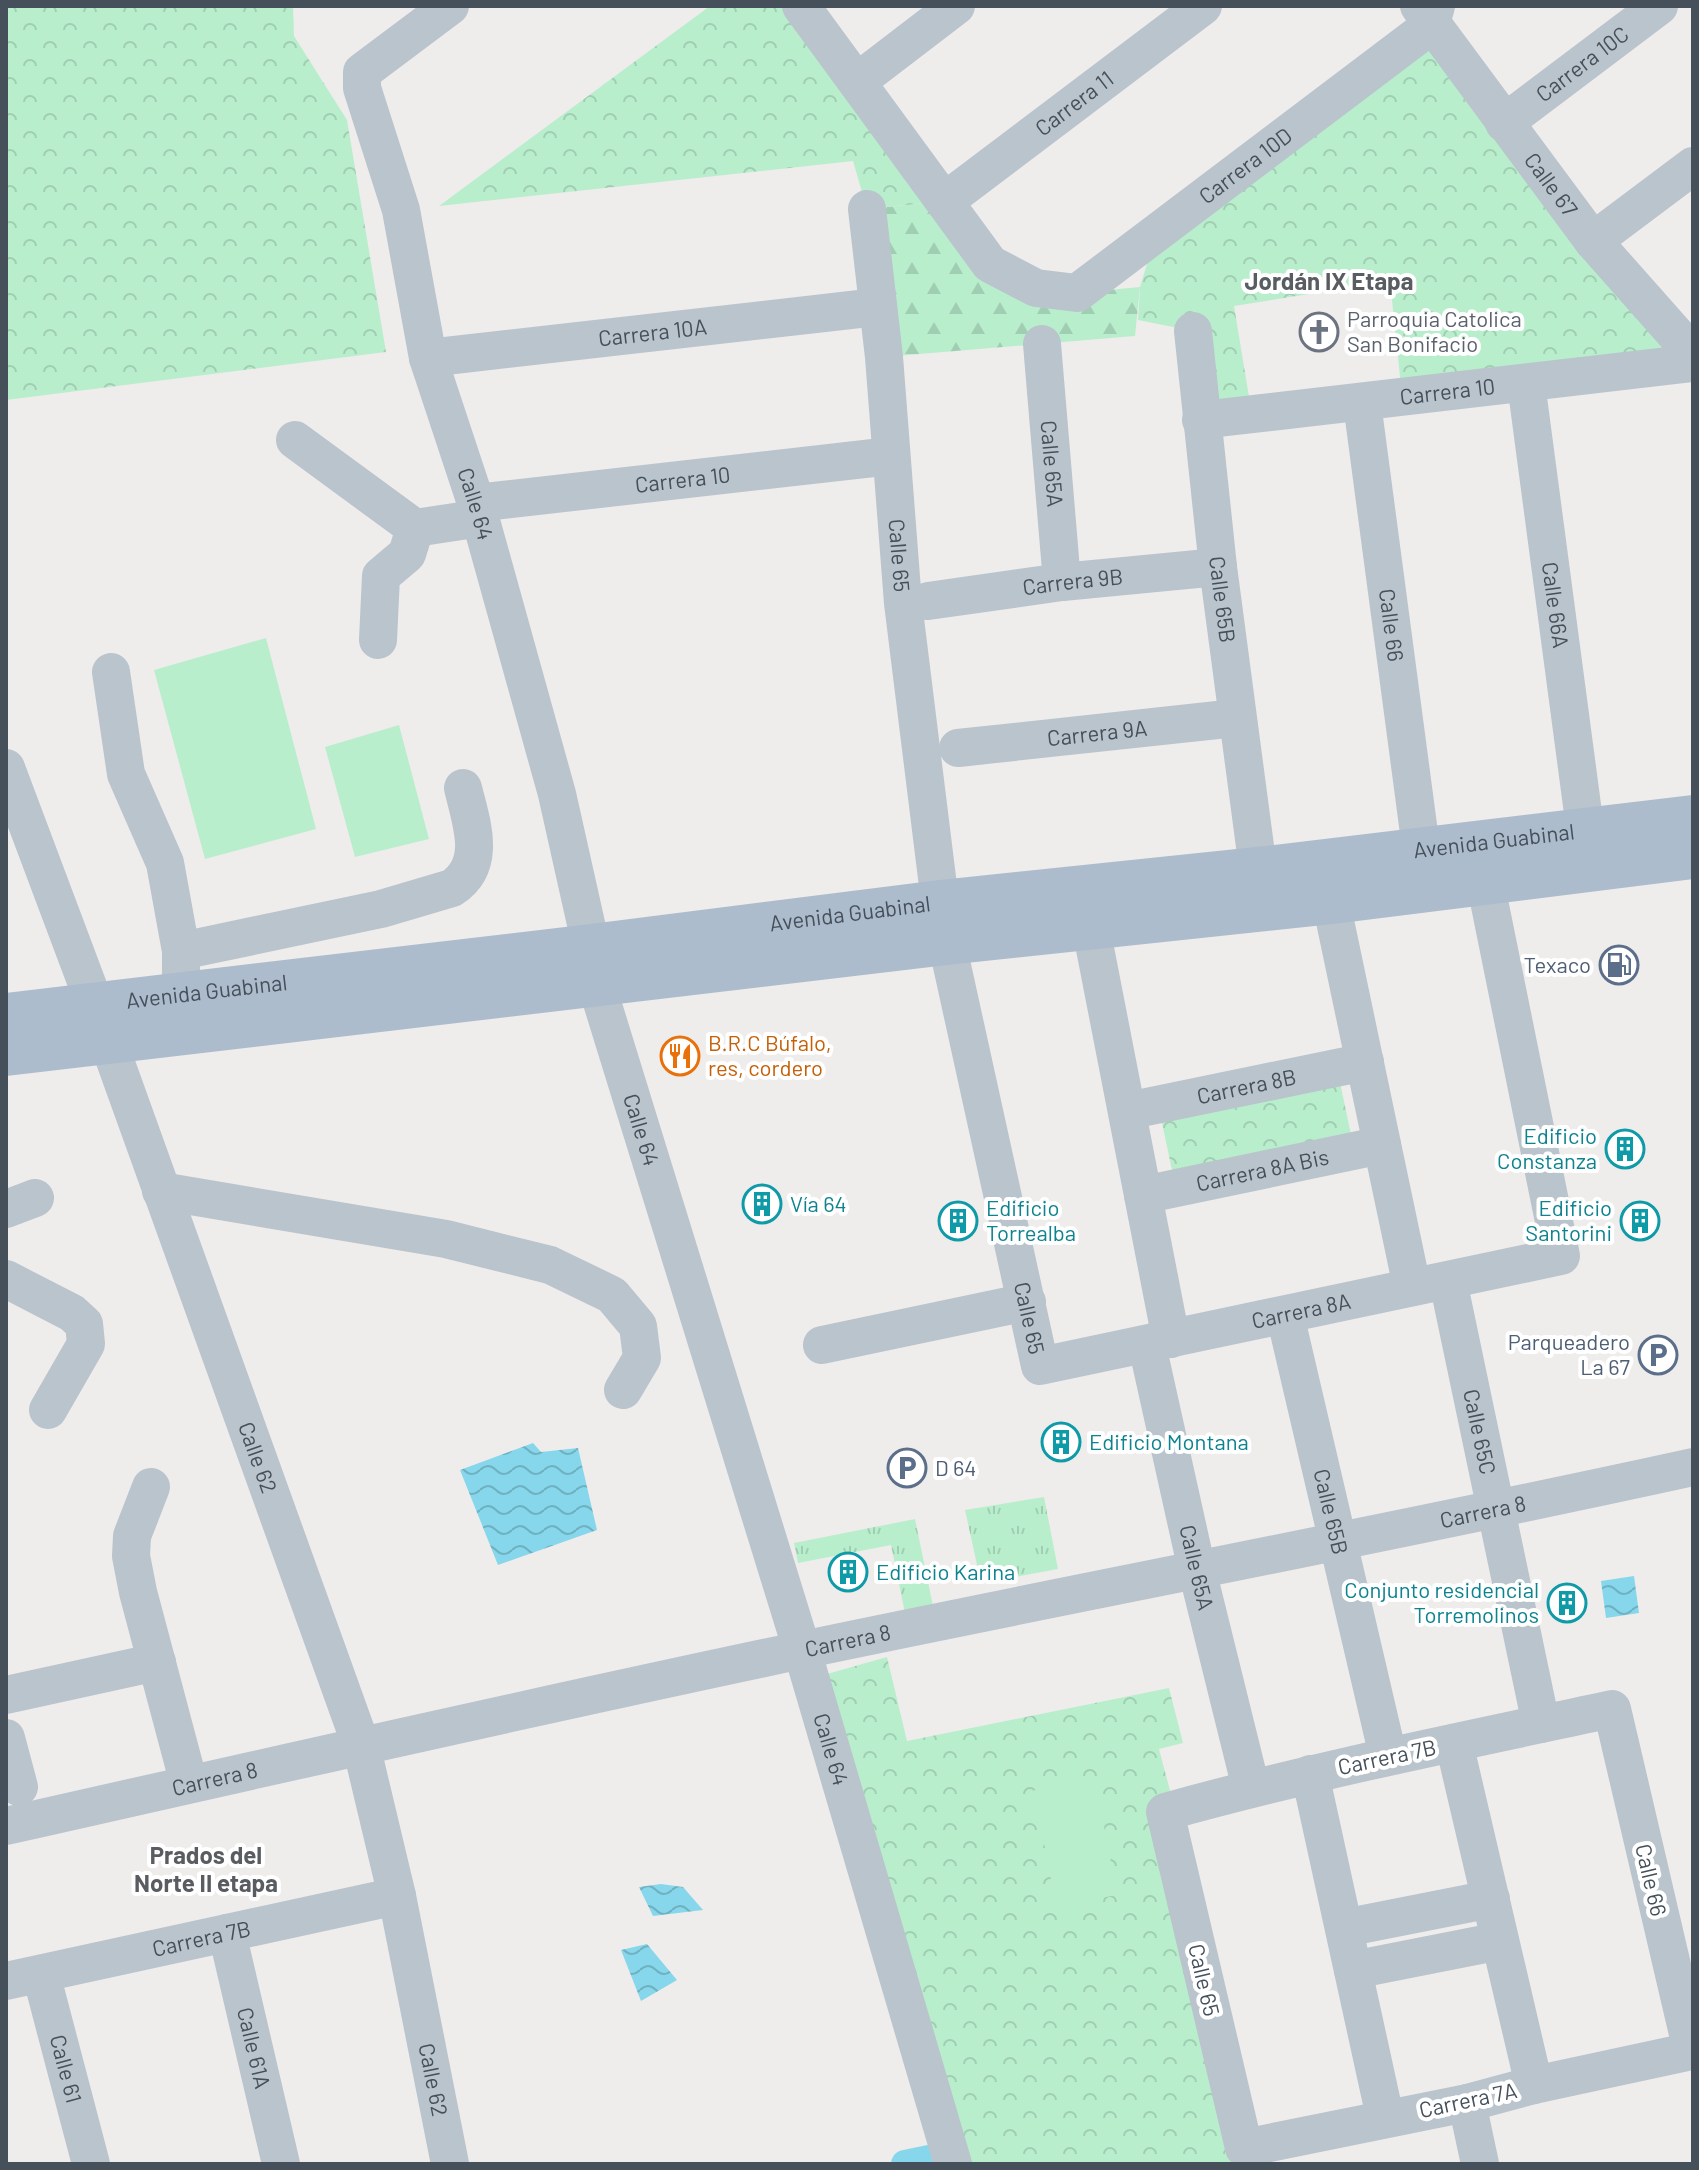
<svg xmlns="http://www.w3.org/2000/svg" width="1699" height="2170" viewBox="0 0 1699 2170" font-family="Barlow,sans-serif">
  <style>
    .grass { fill: url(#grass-tufts) }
    .forest { fill: url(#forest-firs) }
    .park { fill: url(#park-crowns) }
    .garden { fill: #b9eecd }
    .water { fill: url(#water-waves) }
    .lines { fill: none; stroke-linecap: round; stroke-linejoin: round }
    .canal { stroke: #86d7eb; stroke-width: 28 }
    .minor { stroke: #bac4cc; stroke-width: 38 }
    .major { stroke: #acbccc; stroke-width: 44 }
    .labels { text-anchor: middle; stroke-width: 8; stroke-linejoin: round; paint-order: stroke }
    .street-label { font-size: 22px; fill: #45505a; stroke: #fff }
    .worship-label { font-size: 22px; fill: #5b616d; stroke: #fff; text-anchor: start }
    .service-label { font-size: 22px; fill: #4e5e75; stroke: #fff; text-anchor: end }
    .food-label { font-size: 22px; fill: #c56008; stroke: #fff; text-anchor: start }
    .culture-label { font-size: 22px; fill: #0d838f; stroke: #fff; text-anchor: start }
    .neighbourhood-label { font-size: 24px; font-weight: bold; fill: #595d61; stroke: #fff }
  </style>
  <defs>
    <pattern id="grass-tufts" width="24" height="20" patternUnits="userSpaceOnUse" patternTransform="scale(2)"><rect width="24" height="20" fill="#b9eecd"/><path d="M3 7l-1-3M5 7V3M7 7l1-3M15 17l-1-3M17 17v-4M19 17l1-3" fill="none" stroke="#a0ceb2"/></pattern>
    <pattern id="forest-firs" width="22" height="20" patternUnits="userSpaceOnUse" patternTransform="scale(2)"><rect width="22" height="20" fill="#b9eecd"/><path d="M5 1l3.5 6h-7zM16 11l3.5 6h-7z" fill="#a0ceb2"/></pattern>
    <pattern id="park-crowns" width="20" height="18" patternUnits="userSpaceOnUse" patternTransform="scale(2)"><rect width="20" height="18" fill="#b9eecd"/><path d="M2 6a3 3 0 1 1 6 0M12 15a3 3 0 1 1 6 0" fill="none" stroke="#a0ceb2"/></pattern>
    <pattern id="water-waves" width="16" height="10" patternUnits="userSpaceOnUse" patternTransform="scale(2)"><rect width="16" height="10" fill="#86d7eb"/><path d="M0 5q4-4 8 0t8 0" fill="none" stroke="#6fb1c1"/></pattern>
  </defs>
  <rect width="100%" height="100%" fill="#efecec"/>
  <path class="grass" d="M1044 1497 1058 1569 981 1583 965 1510Z
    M915 1519 934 1611 906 1618 891 1545 798 1563 794 1543Z"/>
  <path class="forest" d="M945 201 990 264 1077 293 1140 287 1135 336 884 357 867 209Z"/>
  <path class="park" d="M6 6H293L294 36 347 120 386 352 6 400Z
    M710 6H800L945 201 867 209 853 161 439 206Z
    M1417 36 1693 354 1402 396 1390 281 1234 306 1252 415 1201 420 1193 331 1138 320 1140 287 1155 237Z
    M1338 1073 1352 1139 1173 1175 1159 1109Z
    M887 1657 907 1741 1169 1688 1183 1743 1159 1749 1172 1798 1240 2164H965L827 1674Z"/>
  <path class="garden" d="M266 638 316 829 205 859 154 670Z
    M399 725 429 839 355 857 325 747Z
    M1095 1778 1117 1895 1056 1906 1034 1790Z"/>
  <path class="water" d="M533 1443 541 1452 578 1448 597 1530 498 1565 460 1470Z
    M1634 1576 1639 1613 1606 1618 1601 1581Z
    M661 1884 683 1887 703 1910 653 1916 639 1887Z
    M647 1944 677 1980 641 2001 621 1950Z"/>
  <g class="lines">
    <path class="canal" d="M905 2164 929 2159"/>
    <g class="minor">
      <path id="s1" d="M450 6 362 72V88L401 210 428 358 476 503 557 794 591 946 597 986 802 1650 953 2164"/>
      <path id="s2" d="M801 6 990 264 1036 288 1077 293 1417 36 1431 24 1436 6"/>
      <path id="s3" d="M1419 6 1593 241 1693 354"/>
      <path d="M858 81 956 6"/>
      <path id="s4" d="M1504 123 1659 6"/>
      <path id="s5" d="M945 201 1203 6"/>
      <path id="s6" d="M867 209 884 357 903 603 940 902"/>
      <path d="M1593 241 1693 166"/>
      <path id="s7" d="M1193 331 1218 567 1258 869"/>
      <path id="s8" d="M1042 344 1062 582"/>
      <path id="s9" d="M428 358 877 307"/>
      <path id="s10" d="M1526 383 1585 828"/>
      <path id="s11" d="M1362 403 1421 848"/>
      <path id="s12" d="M1201 420 1693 363"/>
      <path d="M295 440 415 528 481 518"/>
      <path id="s13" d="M476 503 891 456"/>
      <path id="s14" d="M928 601 1062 582 1218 567"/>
      <path d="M378 640 381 576 407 554 415 528"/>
      <path d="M111 672 126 774 165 863 181 951V975"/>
      <path id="s15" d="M958 748 1236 718"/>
      <path id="s16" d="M6 768 95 1005 361 1745 397 1896 450 2164"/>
      <path d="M1331 902 1412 1287"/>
      <path d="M1091 928 1171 1339"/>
      <path id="s17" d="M947 943 1040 1366 1561 1256 1485 881"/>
      <path d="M181 951 381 909 452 888C488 864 471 822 463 788"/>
      <path id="s18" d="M1127 1111 1365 1062"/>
      <path d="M161 1191 446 1239 550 1265 612 1295 638 1326 642 1358 623 1390"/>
      <path id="s19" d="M1143 1195 1382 1145"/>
      <path d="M6 1209 35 1198"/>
      <path d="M6 1279 72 1313 84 1324 86 1344 48 1410"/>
      <path id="s20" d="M1448 1281 1541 1724"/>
      <path id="s21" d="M1285 1315 1388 1756"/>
      <path d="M822 1345 1027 1302"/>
      <path id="s22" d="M1147 1345 1197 1570 1251 1788"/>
      <path d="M151 1487 132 1536 131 1556 138 1592 189 1784"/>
      <path d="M6 1695 157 1662"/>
      <path d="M1612 1709 1692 2051 1534 2085 1467 2103 1244 2148 1165 1812C1312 1771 1462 1741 1612 1709Z"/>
      <path d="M6 1738 19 1787"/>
      <path d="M1454 1743 1534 2085"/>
      <path d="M1310 1774 1385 2117"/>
      <path id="s23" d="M6 1826C271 1766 536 1706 802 1650 1099 1588 1397 1532 1693 1467"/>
      <path d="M1344 1928 1491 1899"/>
      <path id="s24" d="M227 1933 281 2164"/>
      <path d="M1353 1970 1500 1941"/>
      <path id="s25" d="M41 1974 91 2164"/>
      <path id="s26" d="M6 1981 397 1896"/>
      <path d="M1467 2103 1480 2164"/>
    </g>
    <g class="major">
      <path id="s27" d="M6 1015 591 946 940 902 1258 869 1693 817"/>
      <path d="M6 1054 947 943 1331 902 1693 857"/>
    </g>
  </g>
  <defs>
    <symbol id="church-ring" viewBox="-11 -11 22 22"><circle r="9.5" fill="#fff" stroke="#6b7280" stroke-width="1.5"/><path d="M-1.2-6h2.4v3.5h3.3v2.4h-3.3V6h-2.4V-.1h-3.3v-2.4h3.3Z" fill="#6b7280"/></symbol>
    <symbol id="fuel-ring" viewBox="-11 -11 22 22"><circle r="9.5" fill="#fff" stroke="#5c6f8a" stroke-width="1.5"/><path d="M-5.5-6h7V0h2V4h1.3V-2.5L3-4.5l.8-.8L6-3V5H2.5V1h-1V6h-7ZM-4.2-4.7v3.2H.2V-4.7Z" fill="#5c6f8a"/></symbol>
    <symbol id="restaurant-ring" viewBox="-11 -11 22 22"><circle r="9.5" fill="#fff" stroke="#e8710a" stroke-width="1.5"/><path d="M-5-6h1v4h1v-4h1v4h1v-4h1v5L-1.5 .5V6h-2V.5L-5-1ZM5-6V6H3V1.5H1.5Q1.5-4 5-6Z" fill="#e8710a"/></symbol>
    <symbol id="building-ring" viewBox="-11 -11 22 22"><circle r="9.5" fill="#fff" stroke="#0f9aa8" stroke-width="1.5"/><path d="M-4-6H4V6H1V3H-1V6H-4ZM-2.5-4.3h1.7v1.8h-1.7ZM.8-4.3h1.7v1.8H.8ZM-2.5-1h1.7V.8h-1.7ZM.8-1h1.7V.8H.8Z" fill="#0f9aa8"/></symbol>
    <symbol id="parking-ring" viewBox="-11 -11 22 22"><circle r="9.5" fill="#fff" stroke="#5c6f8a" stroke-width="1.5"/><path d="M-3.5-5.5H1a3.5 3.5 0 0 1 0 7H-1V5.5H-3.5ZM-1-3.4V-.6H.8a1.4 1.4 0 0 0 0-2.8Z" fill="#5c6f8a"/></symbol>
  </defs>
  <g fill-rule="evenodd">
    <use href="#church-ring" x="1297" y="310" width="44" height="44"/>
    <use href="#fuel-ring" x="1597" y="943" width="44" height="44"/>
    <use href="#restaurant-ring" x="658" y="1034" width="44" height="44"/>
    <use href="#building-ring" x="1603" y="1127" width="44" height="44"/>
    <use href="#building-ring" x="740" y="1182" width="44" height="44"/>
    <use href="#building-ring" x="936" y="1199" width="44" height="44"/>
    <use href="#building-ring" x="1618" y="1199" width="44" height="44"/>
    <use href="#parking-ring" x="1636" y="1333" width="44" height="44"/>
    <use href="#building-ring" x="1039" y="1420" width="44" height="44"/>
    <use href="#parking-ring" x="885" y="1446" width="44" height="44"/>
    <use href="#building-ring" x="826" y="1550" width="44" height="44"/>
    <use href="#building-ring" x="1545" y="1581" width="44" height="44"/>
  </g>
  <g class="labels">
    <g class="street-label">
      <text dy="8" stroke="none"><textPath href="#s4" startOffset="98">Carrera 10C</textPath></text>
      <text dy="8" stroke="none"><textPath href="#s5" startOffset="162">Carrera 11</textPath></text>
      <text dy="8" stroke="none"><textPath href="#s2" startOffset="624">Carrera 10D</textPath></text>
      <text dy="8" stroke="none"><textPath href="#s3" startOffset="222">Calle 67</textPath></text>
      <text dy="8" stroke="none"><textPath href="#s9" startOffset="226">Carrera 10A</textPath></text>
      <text dy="8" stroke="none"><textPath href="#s12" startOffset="248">Carrera 10</textPath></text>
      <text dy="8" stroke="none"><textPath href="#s8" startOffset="120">Calle 65A</textPath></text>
      <text dy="8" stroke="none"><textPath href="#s13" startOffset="208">Carrera 10</textPath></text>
      <text dy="8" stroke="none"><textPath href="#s1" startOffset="558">Calle 64</textPath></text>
      <text dy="8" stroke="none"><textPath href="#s6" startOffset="348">Calle 65</textPath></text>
      <text dy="8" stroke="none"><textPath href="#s14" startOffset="146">Carrera 9B</textPath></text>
      <text dy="8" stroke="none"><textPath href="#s7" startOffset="270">Calle 65B</textPath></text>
      <text dy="8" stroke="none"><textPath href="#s10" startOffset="224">Calle 66A</textPath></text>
      <text dy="8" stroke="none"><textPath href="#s11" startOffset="224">Calle 66</textPath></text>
      <text dy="8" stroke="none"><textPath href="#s15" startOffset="140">Carrera 9A</textPath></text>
      <text dy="8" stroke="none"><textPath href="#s27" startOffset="1498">Avenida Guabinal</textPath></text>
      <text dy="8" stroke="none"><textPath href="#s27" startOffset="850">Avenida Guabinal</textPath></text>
      <text dy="8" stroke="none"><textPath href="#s27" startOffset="202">Avenida Guabinal</textPath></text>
      <text dy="8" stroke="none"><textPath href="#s18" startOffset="122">Carrera 8B</textPath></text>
      <text dy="8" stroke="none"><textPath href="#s1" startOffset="1206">Calle 64</textPath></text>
      <text dy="8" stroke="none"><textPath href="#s19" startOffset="122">Carrera 8A Bis</textPath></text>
      <text dy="8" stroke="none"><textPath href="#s17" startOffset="700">Carrera 8A</textPath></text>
      <text dy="8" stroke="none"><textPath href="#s17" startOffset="384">Calle 65</textPath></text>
      <text dy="8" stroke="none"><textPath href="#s20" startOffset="154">Calle 65C</textPath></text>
      <text dy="8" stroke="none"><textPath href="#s16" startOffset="734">Calle 62</textPath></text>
      <text dy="8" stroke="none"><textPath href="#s21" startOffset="202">Calle 65B</textPath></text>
      <text dy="8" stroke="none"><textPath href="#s23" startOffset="1510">Carrera 8</textPath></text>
      <text dy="8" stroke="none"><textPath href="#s22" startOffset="228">Calle 65A</textPath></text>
      <text dy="8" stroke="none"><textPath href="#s23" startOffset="862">Carrera 8</textPath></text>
      <text dy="8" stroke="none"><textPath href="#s1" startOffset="1854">Calle 64</textPath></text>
      <text transform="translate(1387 1757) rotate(-12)" y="8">Carrera 7B</text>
      <text dy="8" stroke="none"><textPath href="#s23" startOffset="214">Carrera 8</textPath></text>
      <text transform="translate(1651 1880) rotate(77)" y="8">Calle 66</text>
      <text dy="8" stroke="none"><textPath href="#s26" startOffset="200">Carrera 7B</textPath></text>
      <text transform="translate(1204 1980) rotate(77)" y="8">Calle 65</text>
      <text dy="8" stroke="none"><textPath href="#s24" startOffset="118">Calle 61A</textPath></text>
      <text dy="8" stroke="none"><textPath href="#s25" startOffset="98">Calle 61</textPath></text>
      <text dy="8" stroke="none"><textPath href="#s16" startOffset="1382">Calle 62</textPath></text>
      <text transform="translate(1468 2100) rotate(-12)" y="8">Carrera 7A</text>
    </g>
    <g class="worship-label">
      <text x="1347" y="327">Parroquia Catolica<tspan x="1347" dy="25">San Bonifacio</tspan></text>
    </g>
    <g class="service-label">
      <text x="1591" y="973">Texaco</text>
      <text x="1630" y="1350">Parqueadero<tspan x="1630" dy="25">La 67</tspan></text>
      <text x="935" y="1476" text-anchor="start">D 64</text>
    </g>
    <g class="food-label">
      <text x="708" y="1051">B.R.C Búfalo,<tspan x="708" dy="25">res, cordero</tspan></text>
    </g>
    <g class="culture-label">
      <text x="1597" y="1144" text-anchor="end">Edificio<tspan x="1597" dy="25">Constanza</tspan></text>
      <text x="790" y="1212">Vía 64</text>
      <text x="986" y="1216">Edificio<tspan x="986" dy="25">Torrealba</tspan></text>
      <text x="1612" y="1216" text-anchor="end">Edificio<tspan x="1612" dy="25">Santorini</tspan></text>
      <text x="1089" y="1450">Edificio Montana</text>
      <text x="876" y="1580">Edificio Karina</text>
      <text x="1539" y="1598" text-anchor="end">Conjunto residencial<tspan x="1539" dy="25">Torremolinos</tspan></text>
    </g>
    <g class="neighbourhood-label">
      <text x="1329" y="290">Jordán IX Etapa</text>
      <text x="206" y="1864">Prados del<tspan x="206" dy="28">Norte II etapa</tspan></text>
    </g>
  </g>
  <rect width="1699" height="2170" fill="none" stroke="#45505a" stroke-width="16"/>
</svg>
